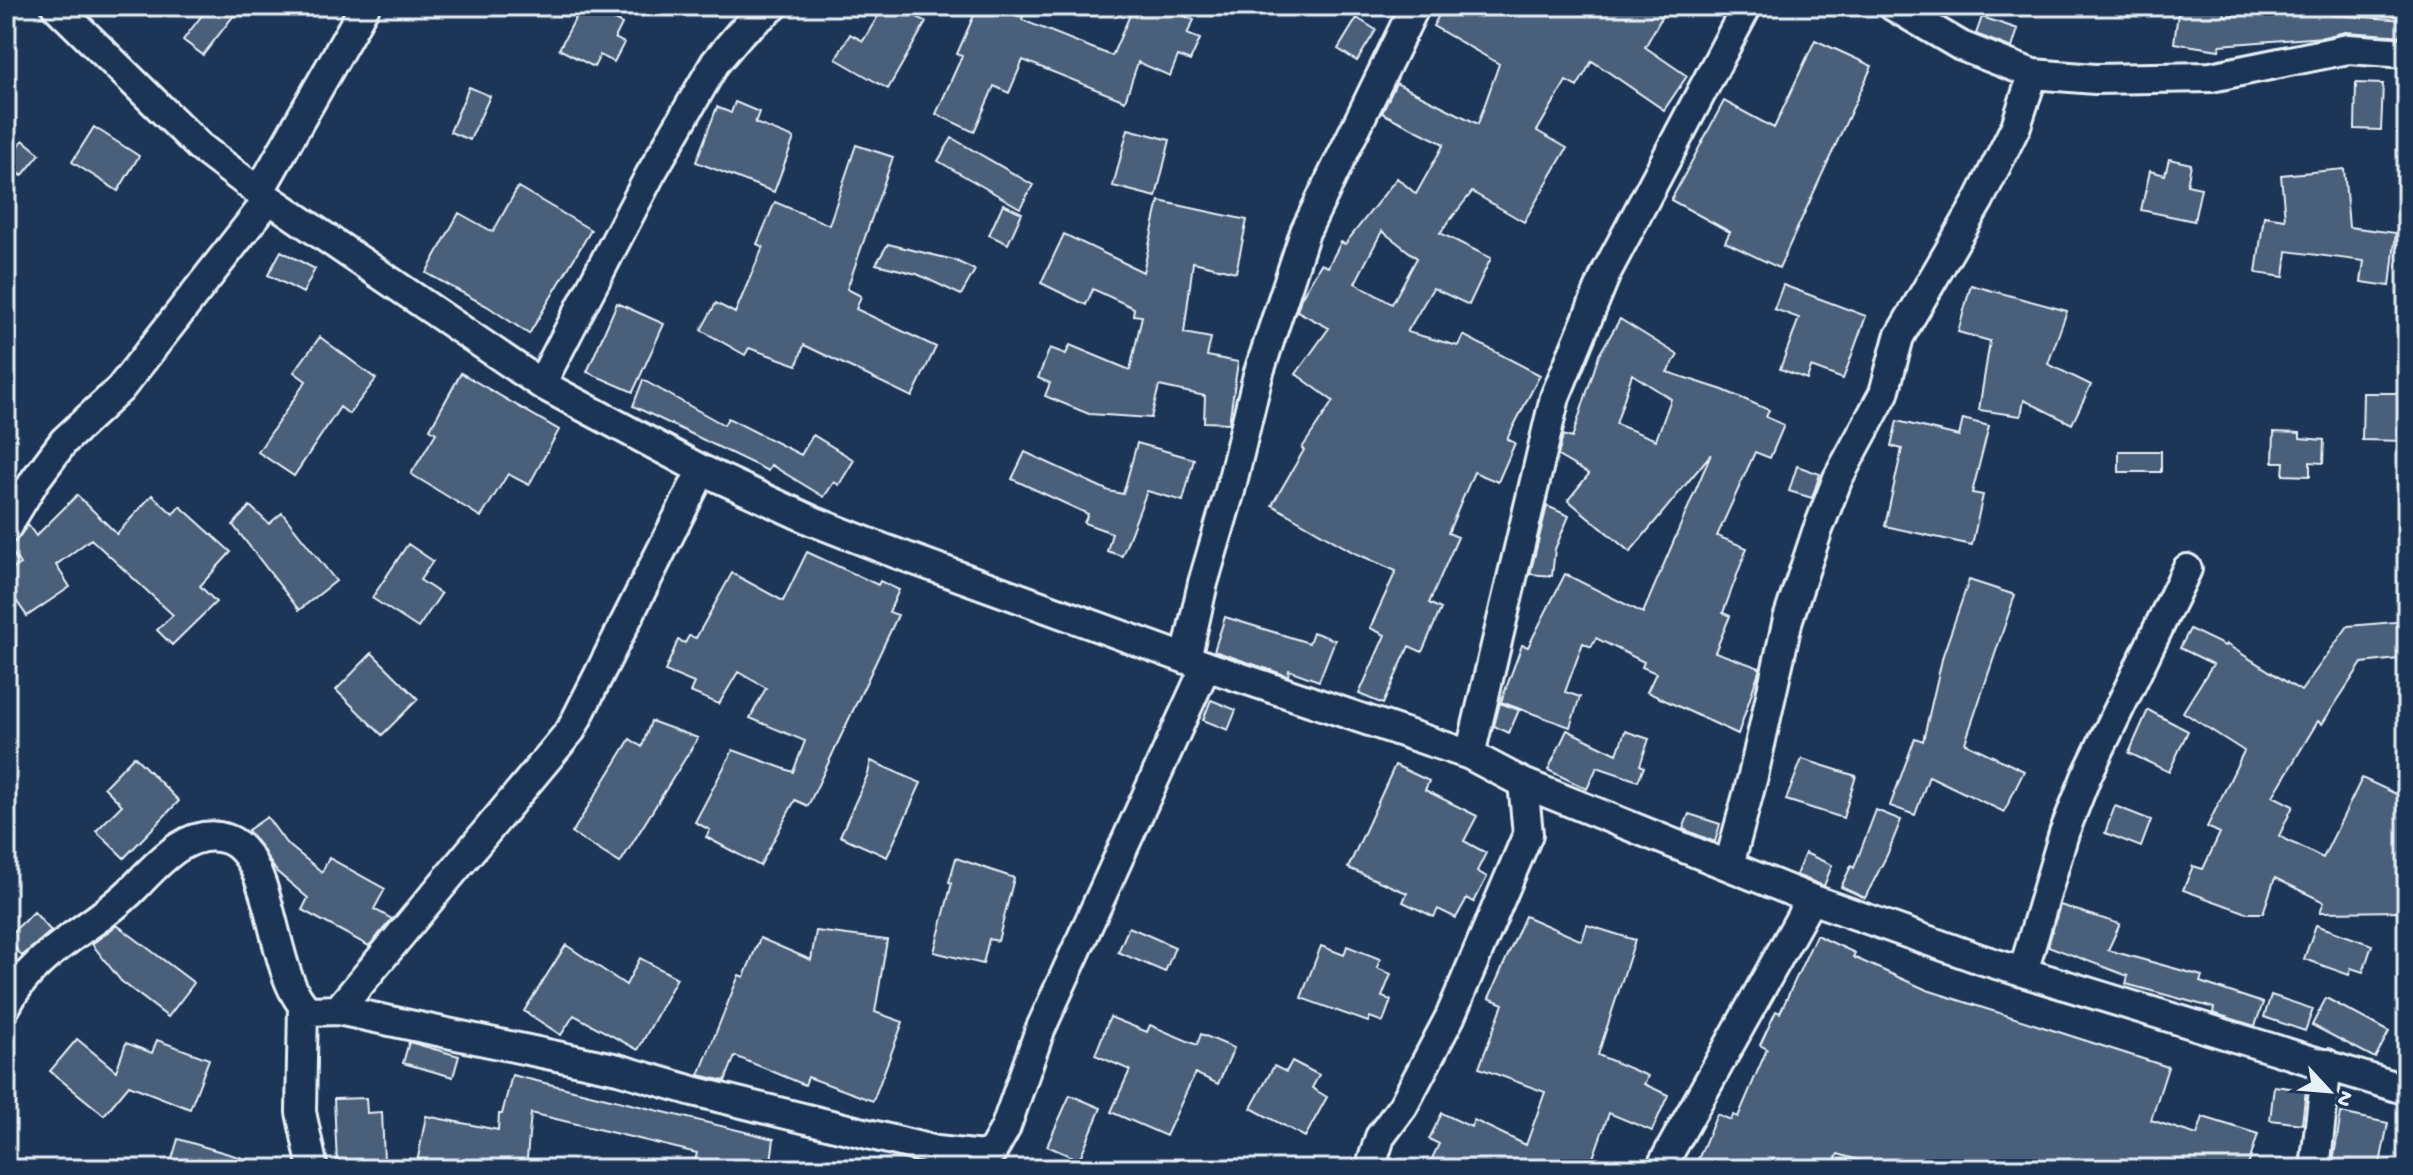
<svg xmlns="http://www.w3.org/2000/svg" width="2413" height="1175" viewBox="0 0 2413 1175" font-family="'Gochi Hand',sans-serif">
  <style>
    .building { fill: #495e7a; stroke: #e8f1f8; stroke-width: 2; fill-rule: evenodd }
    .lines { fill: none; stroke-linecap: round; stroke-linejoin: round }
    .minor-casing { stroke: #e8f1f8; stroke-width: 34 }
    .minor { stroke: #1d3557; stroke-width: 28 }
  </style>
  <rect width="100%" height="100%" fill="#1d3557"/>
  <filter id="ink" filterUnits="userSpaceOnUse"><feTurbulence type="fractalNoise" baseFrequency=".0125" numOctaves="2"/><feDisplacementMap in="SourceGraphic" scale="16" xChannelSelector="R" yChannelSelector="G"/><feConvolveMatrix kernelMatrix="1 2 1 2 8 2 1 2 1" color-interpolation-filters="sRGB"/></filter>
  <g filter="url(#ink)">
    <path class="building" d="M209 6H241L203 55 183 40Z
      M582 6H588L622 24 615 38 624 43 614 62 600 55 594 67 559 49Z
      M884 6H898L926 22 888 89 836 59 850 34 863 41Z
      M978 6H1001L1023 16 1022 20 1112 56 1134 6H1162L1194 20 1187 34 1200 39 1190 61 1178 56 1170 76 1138 62 1125 101 1023 60 1009 93 994 86 974 132 936 114 962 56 957 54Z
      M1444 6H1668L1645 47 1687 76 1664 110 1592 61 1577 87 1566 81 1537 131 1567 148 1524 222 1472 192 1440 233 1491 258 1469 305 1433 288 1407 332 1458 346 1463 335 1540 375 1507 439 1515 443 1498 482 1474 472 1448 533 1458 537 1429 603 1441 609 1422 652 1409 646 1383 704 1359 694 1385 635 1370 628 1396 571 1353 552 1272 505 1304 450 1302 448 1333 401 1296 374 1329 328 1297 311 1301 298 1321 264 1328 267 1341 242 1345 244 1397 178 1416 194 1444 144 1382 113 1396 83 1478 124 1499 64 1433 26ZM1382 231 1417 258 1392 304 1355 283Z
      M2179 6H2226L2224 16 2330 7 2331 15 2407 20V36L2345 32 2324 37 2220 45 2219 50 2174 43Z
      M1982 17 2018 29 2012 48 1976 34Z
      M1357 18 1376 30 1357 61 1338 49Z
      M1815 40 1872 66 1779 268 1725 242 1730 232 1671 200 1724 101 1774 128Z
      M2356 83 2383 84 2381 130 2355 129Z
      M469 87 490 96 470 140 450 132Z
      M735 102 759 112 755 123 794 138 774 192 696 162 717 107 731 113Z
      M94 127 139 156 118 191 72 162Z
      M1128 129 1170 140 1156 197 1113 186Z
      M952 138 1033 185 1020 208 938 161Z
      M23 140 40 154 22 176 6 161Z
      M856 145 893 157 847 289 861 296 856 309 936 347 912 397 804 345 797 365 749 348 745 355 701 330 716 303 735 313 763 247 757 244 775 202 829 225Z
      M2169 159 2191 164 2187 185 2201 188 2194 221 2141 210 2150 171 2165 175Z
      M2344 169 2349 227 2396 233 2390 286 2361 282 2364 261 2287 251 2284 277 2256 273 2264 216 2285 219 2281 175Z
      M518 187 591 230 529 334 487 306 426 273 459 213 493 232Z
      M1159 201 1247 220 1236 272 1193 262 1184 333 1211 338 1207 356 1238 362 1229 423 1204 422 1205 396 1159 386 1151 418 1089 414 1045 396 1050 383 1038 378 1050 348 1066 354 1070 345 1130 370 1142 316 1133 315 1134 308 1093 289 1086 305 1041 283 1064 234 1143 272Z
      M1003 204 1022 213 1008 244 989 235Z
      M888 244 954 260 975 270 961 295 917 274 876 264Z
      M281 251 315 269 303 293 268 275Z
      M1783 285 1866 316 1843 379 1811 367 1807 379 1780 369 1799 318 1774 309Z
      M1971 285 2067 311 2048 364 2091 385 2072 424 2024 400 2021 416 1979 410 1990 341 1958 332Z
      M617 303 664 324 633 392 587 372Z
      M1620 319 1678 355 1667 372 1723 390 1769 410 1766 417 1784 425 1770 458 1755 452 1717 536 1747 548 1723 613 1730 616 1715 652 1760 668 1738 734 1647 692 1656 673 1642 667 1644 662 1596 638 1591 647 1583 643 1565 692 1580 697 1570 727 1501 702 1522 645 1528 647 1565 574 1643 613 1711 454 1630 552 1568 500 1589 474 1558 456 1563 435 1572 438 1599 355ZM1632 374 1671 399 1656 440 1616 424Z
      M320 337 376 379 349 414 340 407 294 476 258 452 306 381 294 372Z
      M461 373 559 430 529 485 508 474 481 517 411 474 436 433 430 429Z
      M643 380 724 425 728 418 801 455 813 435 854 460 839 485 834 482 824 497 771 465 768 471 633 406Z
      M2363 393H2407V441L2362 440Z
      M1963 419 1989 426 1972 493 1983 495 1972 545 1885 526 1902 449 1891 446 1897 421 1959 436Z
      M2274 432 2300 433V438L2324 440 2323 463 2310 462V476L2283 475 2284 462H2273Z
      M1137 443 1194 459 1183 501 1147 491 1122 556 1107 551 1112 533 1084 523 1088 514 1012 479 1025 452 1109 491 1123 494Z
      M2119 451H2161V472H2119Z
      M1797 466 1820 474 1812 498 1789 491Z
      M77 495 117 534 152 495 173 514 180 506 231 552 200 586 216 602 172 645 157 630 173 615 91 539 56 565 70 587 27 616 15 599 6 606V574L20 564 7 545 15 542 28 525 36 536Z
      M250 506 269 524 282 513 336 581 299 610 233 525Z
      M1547 506 1569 516 1555 549 1552 576 1530 574Z
      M408 544 433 561 420 580 441 594 418 628 372 598Z
      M807 552 878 585 880 581 899 590 889 612 898 615 808 806 795 800 760 866 706 837 710 830 695 822 733 750 793 772 805 741 750 718 766 688 738 672 719 704 690 692 694 683 665 671 678 640 685 643 689 636 696 638 732 573 783 601Z
      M1969 580 2015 595 1965 743 2024 771 2004 812 1929 776 1915 815 1890 806 1915 738 1923 741 1943 655Z
      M1225 617 1309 643 1313 632 1335 640 1319 681 1289 670 1288 676 1214 651Z
      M2407 621V658L2362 663 2322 724 2318 721 2273 796 2293 806 2279 836 2323 858 2362 778 2407 799V911L2320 912 2324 902 2275 878 2263 913H2247L2183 890 2193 866 2203 869 2220 833 2207 827 2244 751 2183 712 2213 664 2180 648 2190 629 2225 646 2226 644 2301 691 2348 626Z
      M372 653 418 699 382 735 336 690Z
      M1211 700 1236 710 1228 730 1203 720Z
      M1500 703 1519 710 1509 733 1494 726Z
      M2148 710 2188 731 2169 772 2129 753Z
      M651 721 698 738 620 863 572 833 630 739 642 747Z
      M1567 730 1617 754 1625 731 1649 739 1640 765 1644 767 1638 781 1597 767 1587 789 1548 770Z
      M134 756 179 801 124 858 96 831 122 805 104 787Z
      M1802 759 1856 776 1843 818 1786 800Z
      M871 761 921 783 887 857 840 836 868 774Z
      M1395 765 1429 781 1425 790 1477 816 1464 841 1486 853 1477 871 1487 877 1474 902 1467 898 1456 918 1438 909 1434 917 1403 902 1407 893 1348 868Z
      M2115 806 2151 820 2141 847 2105 833Z
      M1876 810 1901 820 1887 855 1865 898 1841 887 1851 866 1854 868Z
      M1689 814 1720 824 1715 842 1683 829Z
      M267 817 286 843 322 872 329 858 385 889 374 909 392 919 369 946 302 910 308 898 277 872 248 830Z
      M1805 853 1832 865 1824 886 1796 875Z
      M956 858 1014 878 998 941 989 939 983 964 934 952 952 883 949 882Z
      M2060 905 2120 924 2108 950 2202 976 2200 982 2263 1003 2255 1026 2213 1013 2214 1008 2126 984 2128 976 2048 946Z
      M34 912 51 931 22 956 6 938Z
      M1525 916 1582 941 1587 925 1635 940 1598 1055 1648 1076 1644 1084 1668 1095 1652 1131 1609 1113 1589 1169H1427L1439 1144 1429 1139 1442 1113 1471 1127 1474 1120 1526 1145 1545 1092 1479 1068 1503 1004 1489 998Z
      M117 925 194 983 168 1017 121 981 92 944Z
      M2316 925 2372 945 2363 972 2351 968 2349 975 2304 959Z
      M1129 927 1175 947 1165 972 1118 952Z
      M816 931 887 940 875 1012 903 1022 873 1101 808 1077 805 1085 735 1056 725 1081 699 1075 739 975 744 977 760 938 811 960Z
      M1816 935 1855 953 1853 957 1927 990 2168 1067 2151 1120 2197 1135 2203 1117 2258 1134 2247 1169H1887L1838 1154 1832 1169H1694L1717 1114 1731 1120 1733 1115 1738 1117 1767 1049 1760 1045 1776 1011 1780 1013Z
      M566 945 626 985 640 958 677 978 638 1050 574 1015 561 1035 524 1011Z
      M1321 946 1344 955 1347 946 1380 959 1377 968 1391 974 1382 997 1391 1000 1383 1022 1370 1017 1368 1022 1301 998Z
      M2271 995 2313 1009 2305 1031 2264 1017Z
      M2326 998 2389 1032 2375 1058 2312 1025Z
      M1110 1017 1147 1032 1150 1025 1197 1045 1201 1034 1234 1048 1218 1084 1195 1073 1166 1136 1111 1112 1130 1070 1095 1055Z
      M77 1039 116 1071 126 1043 152 1053 157 1040 209 1059 190 1109 129 1085 104 1115 50 1071Z
      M409 1042 459 1056 453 1077 403 1063Z
      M1292 1061 1319 1075 1312 1088 1327 1097 1305 1137 1251 1108 1274 1066 1286 1072Z
      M512 1075 774 1139 770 1169H693L697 1153 531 1113 526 1169H445L417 1163 426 1116 498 1130 499 1114H502Z
      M2274 1086 2306 1090 2302 1124 2270 1120Z
      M1070 1095 1101 1108 1079 1160 1047 1146Z
      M366 1098 367 1113 382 1112 384 1161 337 1163 334 1099Z
      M2341 1113 2388 1123 2379 1169H2332Z
      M178 1139 259 1163 258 1169H169Z"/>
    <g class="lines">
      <defs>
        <path id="minor" d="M56 6 200 147 259 192 541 384 702 470 813 521 887 550 1206 666 1470 755 1523 783 1811 899 1980 959 2407 1090
          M1893 6 1961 46 2033 74 2095 79 2211 77 2348 49 2407 53
          M259 192 365 6
          M541 384 650 175 715 63 741 32 774 6
          M6 528 35 480 64 441 120 389 269 199
          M1186 659 1203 583 1230 491 1258 375 1305 232 1415 6
          M1470 755 1555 397 1607 271 1747 6
          M1729 865 1753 776 1788 619 1817 532 1838 478 1884 393 1899 337 1979 200 2016 126 2033 74
          M2023 972 2064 833 2086 777 2187 569
          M6 1006C35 949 92 931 135 887 158 863 190 826 227 839 277 857 269 979 309 1011L338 1010 618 1069 693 1091 937 1151 983 1156 993 1150 1005 1129 1040 1030 1206 666
          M303 1006 301 1112 313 1169
          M338 1010 571 730 702 470
          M1370 1169 1380 1137 1403 1106 1450 1017 1528 834 1523 783
          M1660 1169 1811 899
          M2315 1169 2327 1064"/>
      </defs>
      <use href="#minor" class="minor-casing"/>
      <use href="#minor" class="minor"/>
    </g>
  </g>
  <rect width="2413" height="1175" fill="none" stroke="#1d3557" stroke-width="32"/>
  <rect x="16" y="16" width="2381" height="1143" fill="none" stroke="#e8f1f8" stroke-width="3" filter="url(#ink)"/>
  <g transform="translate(2329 1091) rotate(116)" stroke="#1d3557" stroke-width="6" paint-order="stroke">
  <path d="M0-6L14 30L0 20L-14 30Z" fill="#e8f1f8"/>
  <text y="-12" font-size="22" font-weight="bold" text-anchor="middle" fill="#e8f1f8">N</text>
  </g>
</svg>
